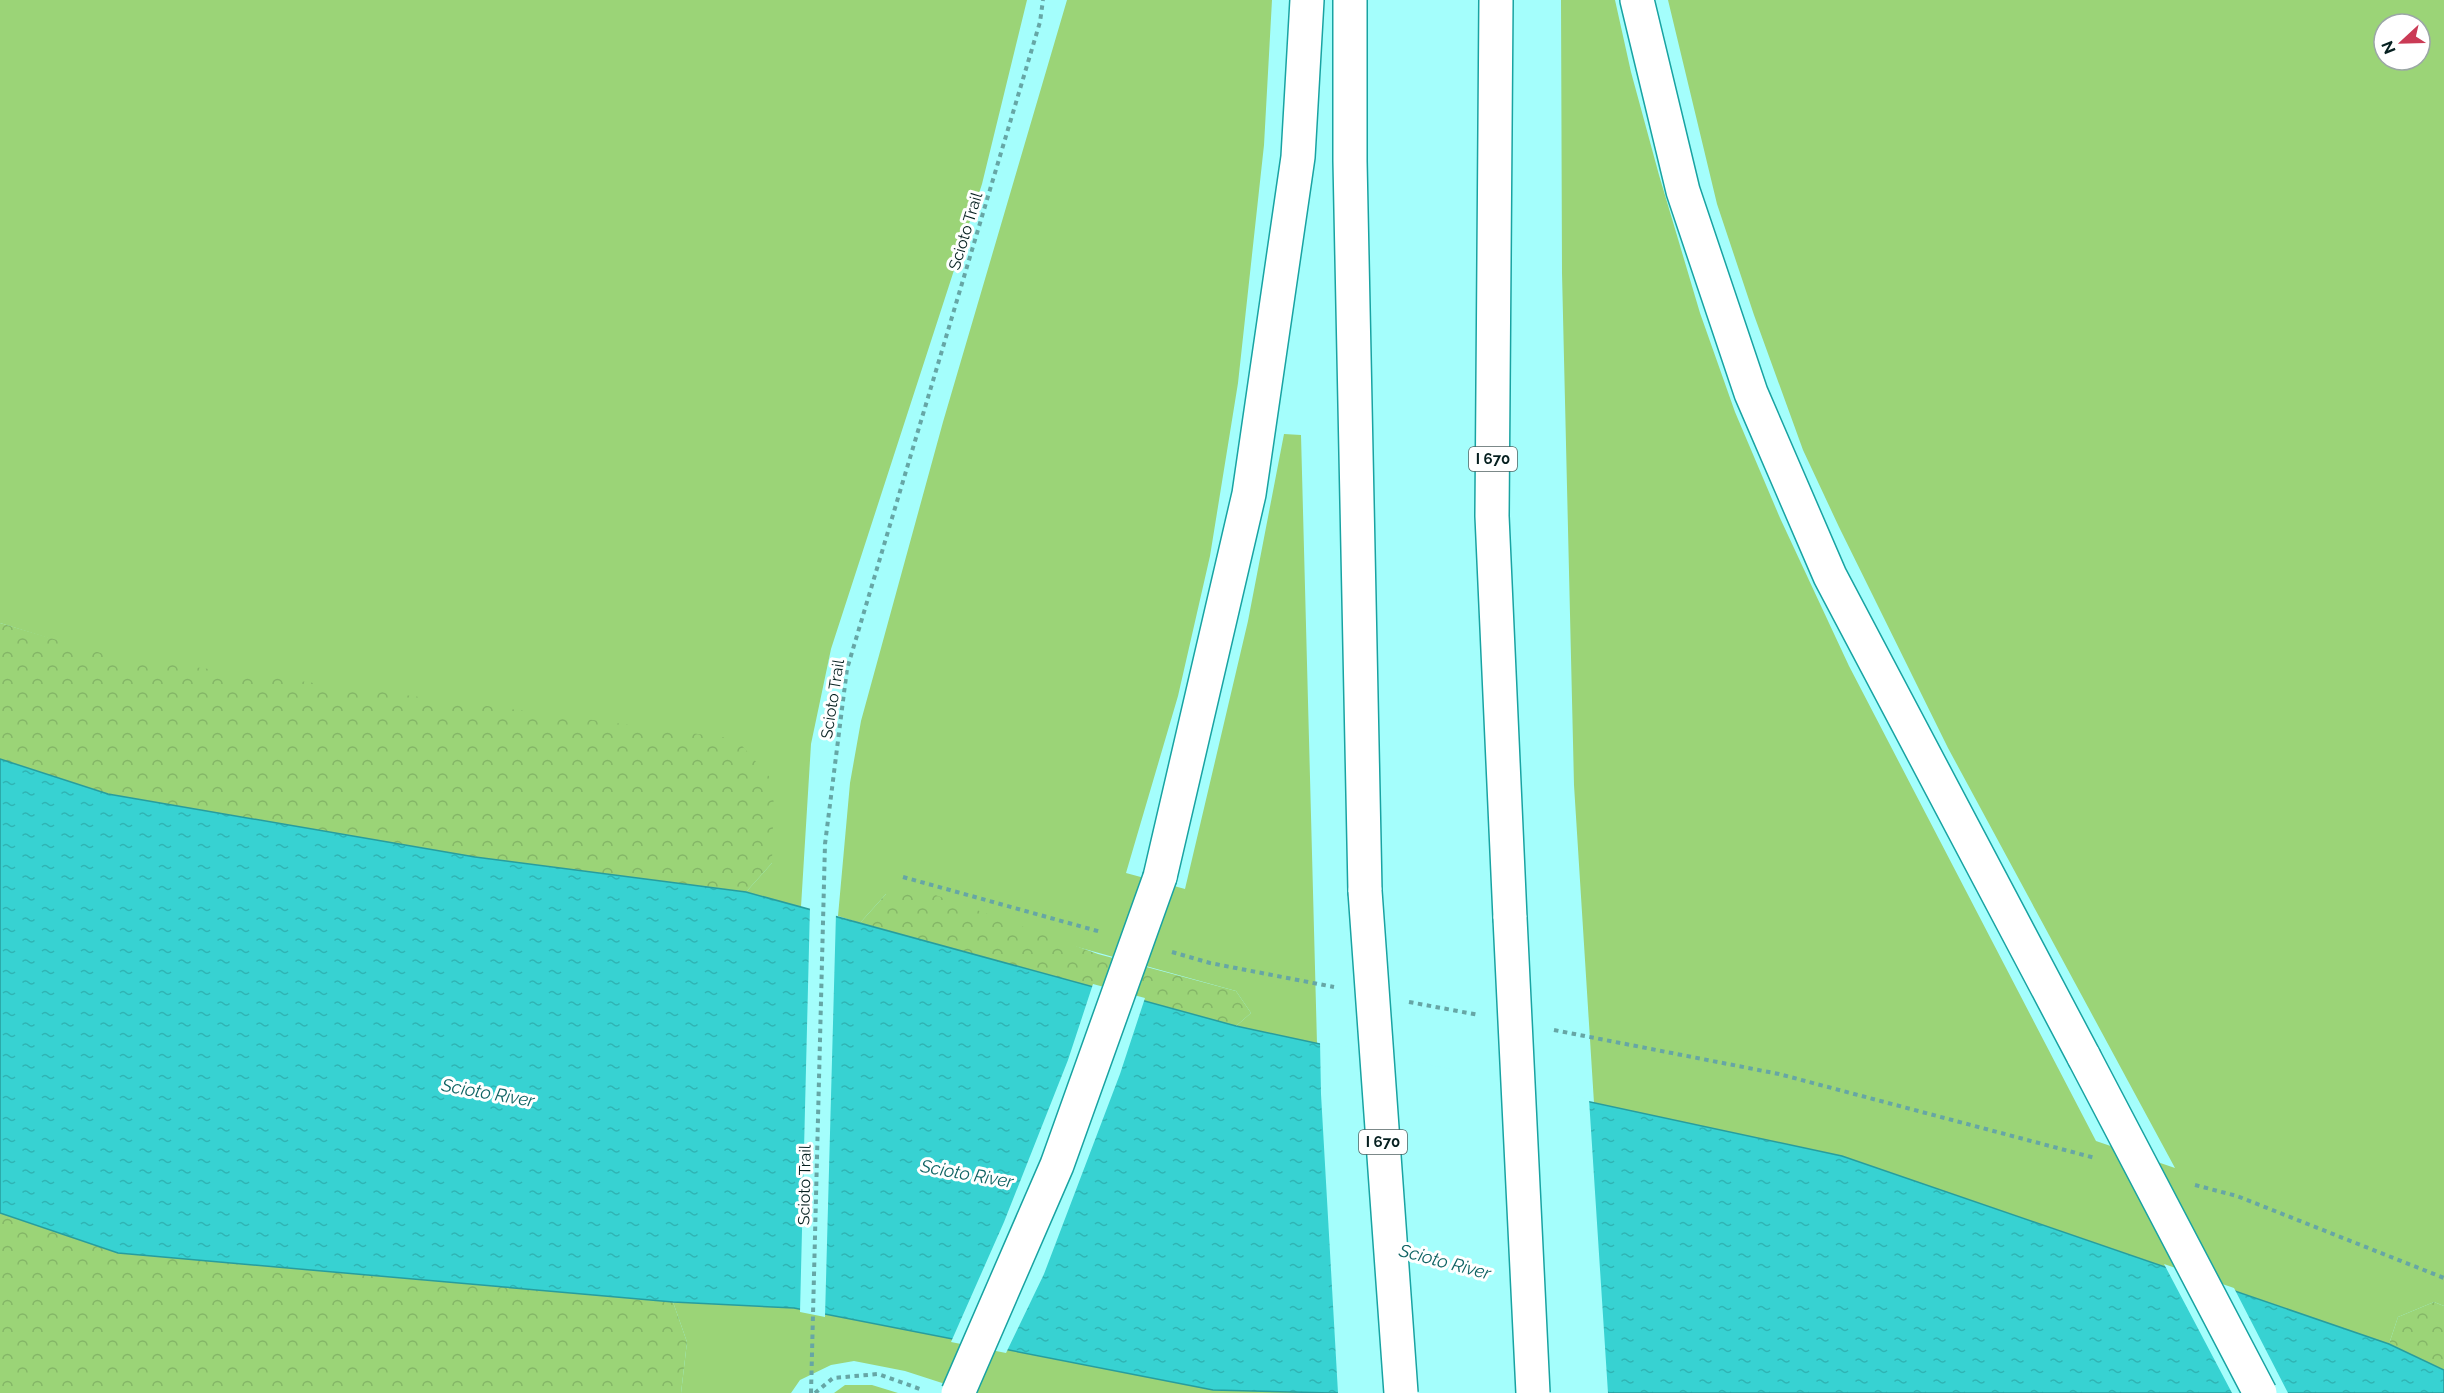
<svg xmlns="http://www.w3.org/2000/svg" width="2444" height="1393" viewBox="0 0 2444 1393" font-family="Raleway,sans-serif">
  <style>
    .grass { fill: #9bd477; fill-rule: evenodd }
    .forest { fill: url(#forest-crowns) }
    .water { fill: url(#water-ripples); stroke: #289d9d; stroke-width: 1.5 }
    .pier { fill: #a4fefc }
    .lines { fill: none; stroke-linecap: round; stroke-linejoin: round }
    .motorway-casing { stroke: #18a3a2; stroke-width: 36 }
    .path { stroke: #66a6a5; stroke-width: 4; stroke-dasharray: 4.5 4.5; stroke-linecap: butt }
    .motorway { stroke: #fff; stroke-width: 33 }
    .motorway-bridge-casing { stroke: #18a3a2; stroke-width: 36; stroke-linecap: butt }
    .motorway-bridge { stroke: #fff; stroke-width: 33 }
    .labels { text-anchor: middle; stroke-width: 6; stroke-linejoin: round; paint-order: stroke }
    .shield { fill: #fff; stroke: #516363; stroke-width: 1.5 }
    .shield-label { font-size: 15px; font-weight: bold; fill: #062020 }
    .street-label { font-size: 16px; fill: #062020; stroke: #fff }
    .water-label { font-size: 18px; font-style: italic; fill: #0e6363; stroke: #fff }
  </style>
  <defs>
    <pattern id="forest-crowns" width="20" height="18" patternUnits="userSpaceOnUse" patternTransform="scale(1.5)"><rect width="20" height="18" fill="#9bd477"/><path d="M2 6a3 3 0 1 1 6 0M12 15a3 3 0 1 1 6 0" fill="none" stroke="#84b667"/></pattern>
    <pattern id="water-ripples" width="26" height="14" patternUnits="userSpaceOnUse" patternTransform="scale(1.5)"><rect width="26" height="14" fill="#37d2d2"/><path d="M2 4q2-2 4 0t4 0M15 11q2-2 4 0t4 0" fill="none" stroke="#2fb4b4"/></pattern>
  </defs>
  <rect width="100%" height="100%" fill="#a4fefc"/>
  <path class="grass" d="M0 0H1027L982 184 831 649 811 744 801 907 746 892 772 863 0 623Z
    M1067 0H1272L1264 145 1238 383 1210 556 1178 696 1126 873 1185 889 1248 621 1284 434 1301 435 1317 1044 1236 1026 1251 1013 1236 991 886 894 860 923 838 916 850 783 861 721 943 422Z
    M1561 0H1615L1631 72 1659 175 1700 313 1735 412 1780 518 1849 666 2096 1141 2175 1168 1948 748 1839 527 1803 450 1754 315 1717 204 1668 0H2444V1306L2434 1302 2398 1317 2389 1344 1842 1156 1594 1103 1574 785 1562 273ZM2384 24H2420V60H2384Z
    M673 1302 794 1308 1213 1390 1332 1393H973L905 1371 854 1361 831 1365 800 1380 791 1393H681L687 1342Z
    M845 1385H872L898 1393H834Z"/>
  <path class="forest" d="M0 623 111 656 736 739 774 782 772 863 746 892 475 857 108 794 0 759Z
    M927 892 1098 954 1236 991 1251 1013 1236 1026 860 923 886 894Z
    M0 1213 118 1253 673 1302 687 1342 681 1393H0Z
    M2434 1302 2444 1306V1370L2389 1344 2398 1317Z"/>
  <path class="water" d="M0 759 108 794 475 857 746 892 1236 1026 1842 1156 2389 1344 2444 1370V1393H1332L1213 1390 794 1308 673 1302 118 1253 0 1213Z"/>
  <path class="pier" d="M810 906 836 913 825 1317 800 1312Z
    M1093 984 1145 998 1120 1074 1044 1274 1006 1353 951 1342 1004 1222 1068 1060Z
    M1320 1041 1589 1099 1608 1393H1338L1321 1094Z
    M2164 1264 2234 1288 2288 1393H2232Z"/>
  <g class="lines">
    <defs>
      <path id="motorway" d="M1350 0V161L1365 891
        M1496 0 1492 516 1510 918
        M1637 0 1683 191 1751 393 1830 576 2084 1057
        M1160 877 1249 494 1298 157 1307 0"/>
    </defs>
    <use href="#motorway" class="motorway-casing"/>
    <path class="path" d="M903 877 1101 932
      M1172 952 1210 963 1334 987
      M1409 1002 1479 1015
      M1554 1030 1779 1074 2095 1158
      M2195 1185 2237 1196 2444 1278
      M811 1393 825 844 847 669 1040 22 1043 0
      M815 1393 833 1378 878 1374 920 1389"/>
    <use href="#motorway" class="motorway"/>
    <defs>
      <path id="motorway-bridge" d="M1365 891 1401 1393
        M1510 918 1533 1393
        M2084 1057 2260 1393
        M958 1393 1057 1165 1160 877"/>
    </defs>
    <use href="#motorway-bridge" class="motorway-bridge-casing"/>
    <use href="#motorway-bridge" class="motorway-bridge"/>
  </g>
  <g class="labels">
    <g class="shield">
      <rect x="1469" y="447" width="48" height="24" rx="4.5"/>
      <rect x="1359" y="1130" width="48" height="24" rx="4.5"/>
    </g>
    <g class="shield-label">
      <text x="1493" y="464">I 670</text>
      <text x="1383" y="1147">I 670</text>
    </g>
    <g class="street-label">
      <text transform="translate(965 231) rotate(-73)" y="6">Scioto Trail</text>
      <text transform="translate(832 699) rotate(-81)" y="6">Scioto Trail</text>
      <text transform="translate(804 1185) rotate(-89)" y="6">Scioto Trail</text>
    </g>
    <g class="water-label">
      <text transform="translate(488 1093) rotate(10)" y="6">Scioto River</text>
      <text transform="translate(967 1174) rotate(10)" y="6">Scioto River</text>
      <text transform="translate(1445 1262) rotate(15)" y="6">Scioto River</text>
    </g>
  </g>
  <g transform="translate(2402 42) rotate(248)"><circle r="28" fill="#ffffff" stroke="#9ba6a6" stroke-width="1.5"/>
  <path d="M0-4.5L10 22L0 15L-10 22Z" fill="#ca3a55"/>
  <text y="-9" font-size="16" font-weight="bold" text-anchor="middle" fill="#062020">N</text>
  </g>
</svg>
